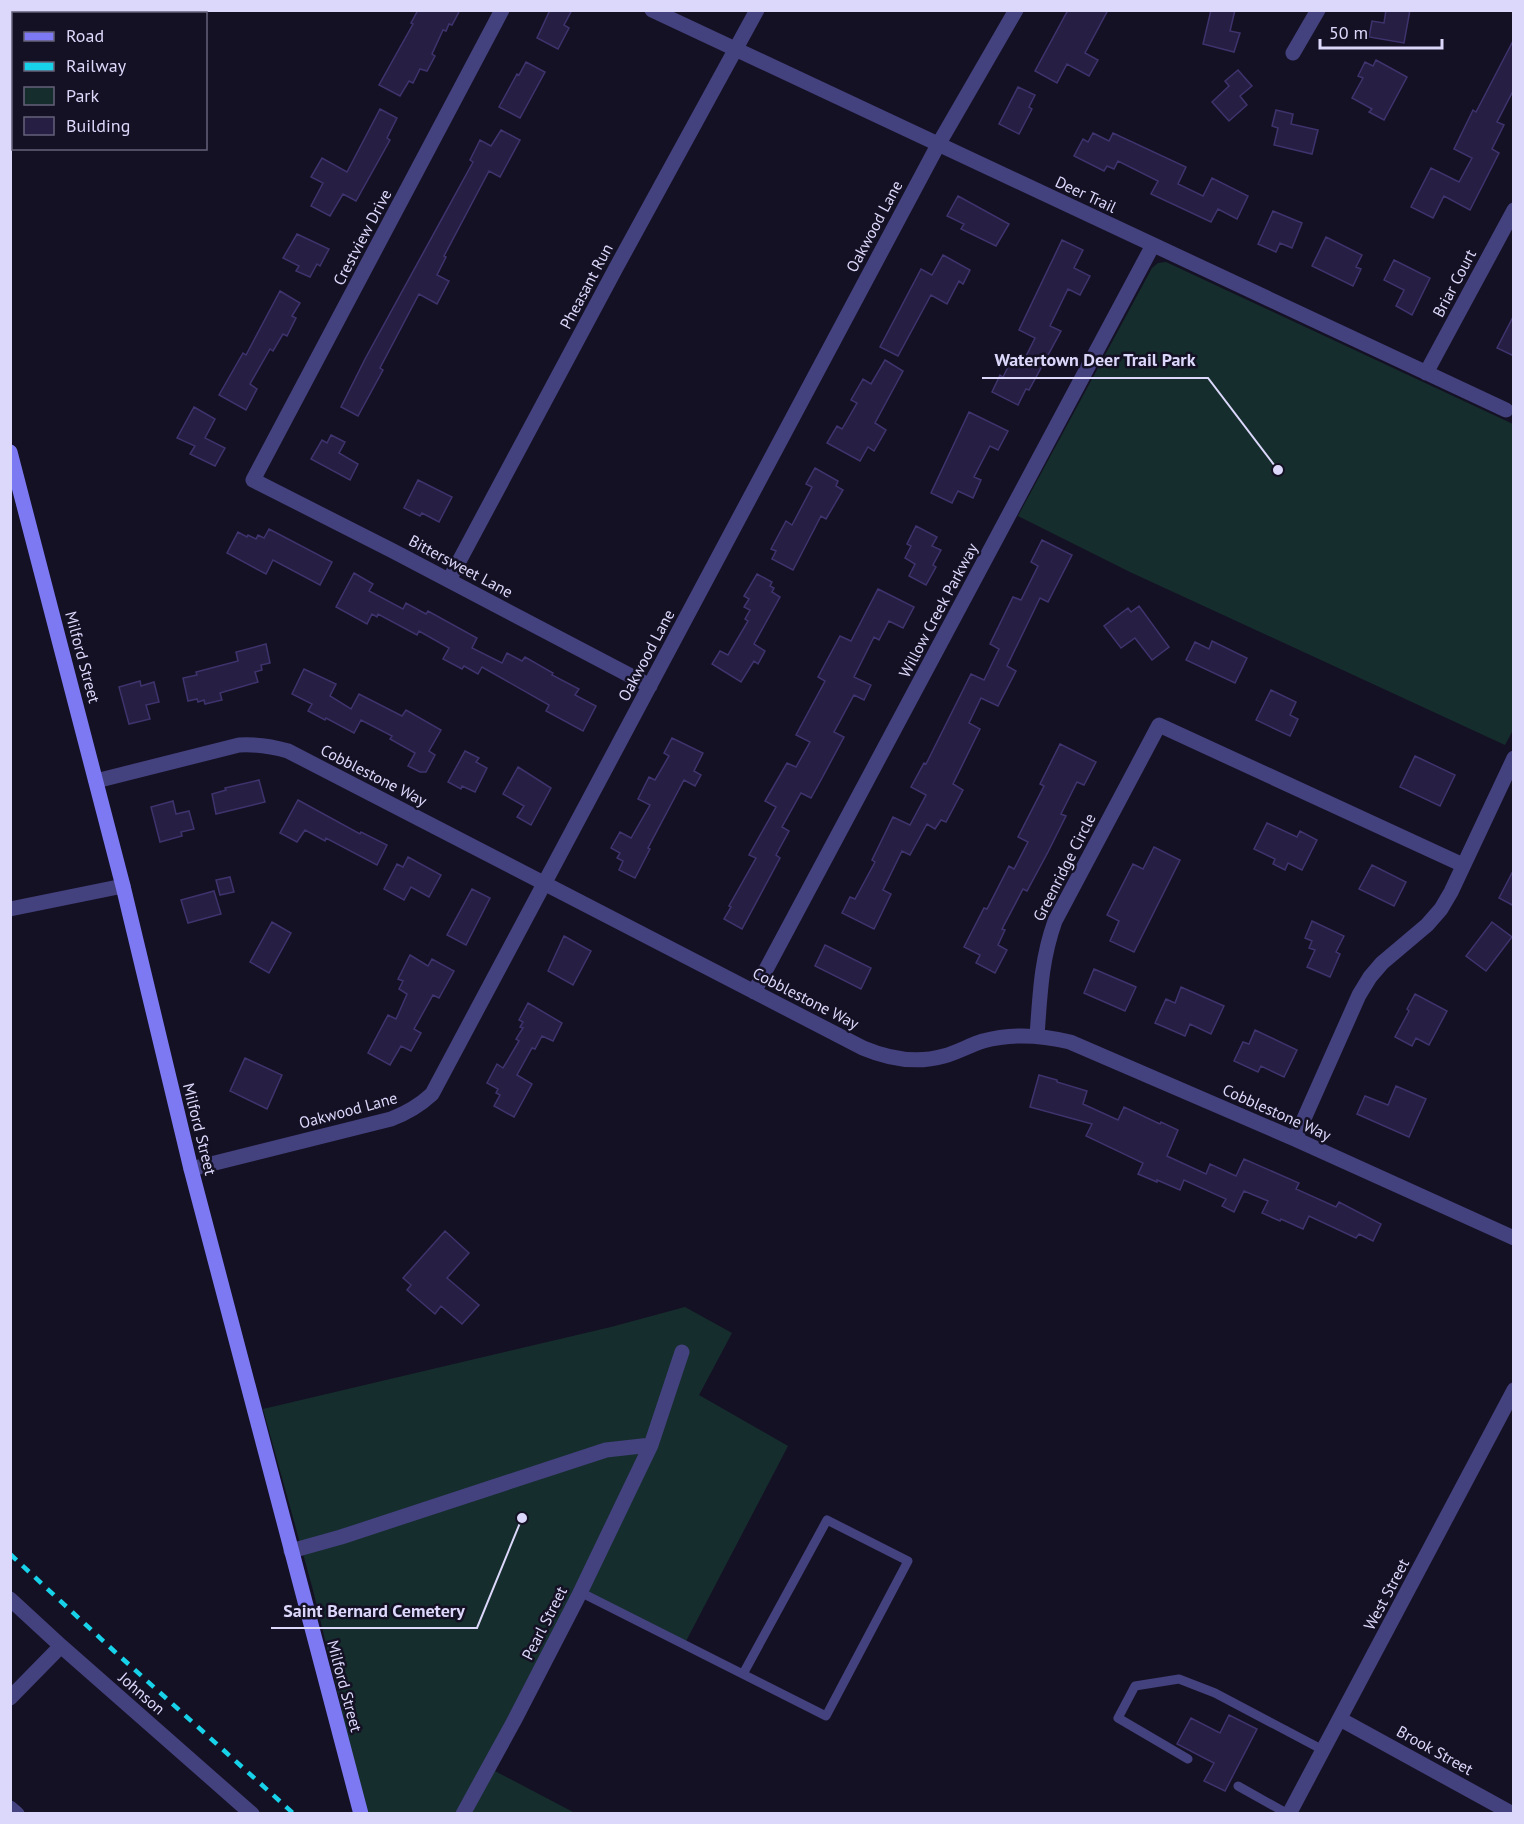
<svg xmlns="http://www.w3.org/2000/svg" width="1524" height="1824" viewBox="0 0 1524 1824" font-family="'PT Sans',sans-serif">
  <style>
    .green { fill: #152e2d }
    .building { fill: #271f43; stroke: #3f336d; stroke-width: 1.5 }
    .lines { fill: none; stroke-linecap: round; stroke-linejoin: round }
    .service { stroke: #44417f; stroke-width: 9 }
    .minor { stroke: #44417f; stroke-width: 15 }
    .tertiary { stroke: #44417f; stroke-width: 15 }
    .secondary { stroke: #7c79f2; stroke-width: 15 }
    .rail { stroke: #17d2e8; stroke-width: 4.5; stroke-dasharray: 9 8; stroke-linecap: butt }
    .labels { text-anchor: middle; stroke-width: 5; stroke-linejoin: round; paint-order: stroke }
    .street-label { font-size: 16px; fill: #dcd8fb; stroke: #151124 }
    .leader { fill: none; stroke: #dcd8fb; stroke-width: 2 }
    .callout-dot { fill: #dcd8fb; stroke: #151124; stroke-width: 2 }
    .callout-label { font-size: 18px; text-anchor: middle; font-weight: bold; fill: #dcd8fb; stroke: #151124; stroke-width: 5; stroke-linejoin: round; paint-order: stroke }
  </style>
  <rect width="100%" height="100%" fill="#151124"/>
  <path class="green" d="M1166 262 1513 424 1514 728 1505 745 1130 572 1018 516 1152 268 1158 263Z
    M685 1307 732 1333 699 1395 788 1446 684 1645 586 1593 495 1771 575 1813H368L334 1713 342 1710 313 1590 263 1409 611 1327Z"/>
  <path class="building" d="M418 10H460L452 25 449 24 446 31 443 30 432 54 435 56 427 71 420 69 413 83 409 81 400 96 379 85 413 24 411 23Z
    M550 10H572L564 25 569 28 558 49 537 38Z
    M1068 10H1108L1085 53 1098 60 1089 76 1067 64 1057 83 1035 71Z
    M1211 10H1235L1230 31 1240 33 1234 52 1203 44Z
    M1386 10H1410L1404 43 1369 37 1372 21 1384 23Z
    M1514 39V89L1497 122 1504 125 1492 149 1499 153 1470 210 1444 196 1433 218 1411 207 1431 168 1459 182 1472 158 1454 149 1473 110 1476 112Z
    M1376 60 1407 77 1384 120 1369 112 1372 109 1352 98 1363 78 1358 76 1365 62 1373 66Z
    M526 62 545 72 520 118 499 107 517 74 519 75Z
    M1238 70 1252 86 1240 96 1247 105 1229 121 1212 102 1229 86 1225 81Z
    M1018 87 1035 95 1029 107 1032 109 1019 134 999 124Z
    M380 109 397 118 387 138 390 140 356 201 343 194 330 216 311 206 323 183 311 177 322 158 347 172Z
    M1276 110 1293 114 1291 124 1318 130 1312 154 1274 145 1278 128 1272 126Z
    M501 130 520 140 500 177 489 171 444 256 446 257 437 275 449 281 437 304 419 294 380 368 383 370 358 416 341 407 365 359 473 162 470 160 480 140 491 146Z
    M1093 133 1109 141 1113 133 1186 167 1178 184 1203 196 1212 178 1248 196 1237 219 1218 209 1211 222 1151 194 1158 181 1118 161 1114 169 1107 166 1104 171 1074 156 1083 139 1088 142Z
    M958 196 1009 224 996 246 961 229 964 224 947 216Z
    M1273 211 1302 223 1292 248 1280 243 1276 252 1258 244Z
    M297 234 329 249 320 266 317 264 310 277 296 271 299 266 283 258Z
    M1326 237 1362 255 1356 267 1361 269 1353 286 1312 266Z
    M1062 240 1083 250 1074 268 1090 276 1080 295 1068 289 1050 326 1061 331 1029 390 1026 389 1018 405 992 392 1000 375 1003 377 1013 357 1023 362 1035 338 1019 330Z
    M943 255 970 270 963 284 959 281 947 304 931 295 898 356 880 347 921 269 932 275Z
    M1394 260 1430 278 1412 315 1396 306 1404 290 1384 280Z
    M280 291 300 303 292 316 296 318 287 336 283 334 273 351 270 349 250 384 257 389 246 410 219 395 243 353 246 355Z
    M1514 315V356L1497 348Z
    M885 360 903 371 875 423 886 430 874 451 868 447 860 461 827 443 837 426 842 429 857 403 851 400 863 379 871 384Z
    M194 407 215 419 205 438 225 448 215 466 190 454 195 446 177 438Z
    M969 412 1008 431 998 450 990 446 974 477 981 480 973 498 958 491 952 503 931 493Z
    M331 435 345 442 339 453 358 464 350 480 311 459 322 440 327 443Z
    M815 468 838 481 836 486 843 490 826 519 821 516 793 570 772 559 776 551 771 549 786 521 792 525 812 487 806 484Z
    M418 480 452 497 439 522 422 513 420 516 404 508Z
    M916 526 937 537 932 546 941 550 933 565 936 567 926 585 909 576 915 564 905 558 911 546 907 544Z
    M269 529 332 562 320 585 273 560 266 574 227 553 238 532 247 537 248 535 256 539 258 535 264 538Z
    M1042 540 1072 555 1048 602 1040 598 1007 666 1016 671 998 706 981 698 969 723 980 729 953 784 963 790 946 822 941 820 935 829 927 824 910 855 902 851 883 890 891 894 874 929 842 913 850 897 855 899 875 862 872 860 893 817 910 825 926 795 911 787 924 763 926 764 971 674 984 680 999 649 990 644 1013 597 1021 600 1038 566 1031 562Z
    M354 573 373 584 369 591 403 609 406 603 426 614 428 611 477 638 472 648 502 663 507 653 522 661 525 657 553 673 552 675 579 689 575 695 596 706 583 731 546 711 549 705 482 667 478 674 464 666 462 669 443 659 449 648 419 631 417 635 378 614 377 617 372 614 367 624 336 607Z
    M757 574 772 582 770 586 774 588 772 592 780 597 754 644 765 651 758 664 754 661 741 682 712 664 720 651 728 655 748 621 745 619 750 610 744 607 749 599 744 596Z
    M878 589 914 607 903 628 889 621 879 640 874 637 854 677 871 685 864 700 854 695 834 732 844 737 821 780 811 798 801 793 782 827 789 831 776 855 780 858 742 929 724 919 731 907 729 906 756 858 749 855 776 807 765 801 787 763 796 767 810 742 796 735 825 681 818 677 840 636 851 641Z
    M1139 606 1169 647 1152 660 1135 638 1121 648 1104 626 1128 608 1131 612Z
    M1212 641 1247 658 1235 683 1186 660 1195 642 1209 649Z
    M266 644 270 663 261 665 262 670 255 672 258 682 220 693 222 700 205 704 204 700 198 702 197 699 188 701 183 678 197 675 196 672 238 661 236 652Z
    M304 669 336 684 330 696 351 709 359 694 402 716 406 710 441 730 429 751 435 755 426 772H420L408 766 415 753 390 739 392 736 361 720 354 733 326 718 325 720 308 711 312 704 292 694Z
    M140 681 141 686 154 682 159 702 146 705 150 719 129 724 119 687Z
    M1271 690 1296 702 1290 715 1298 719 1290 736 1256 720Z
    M672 738 703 753 694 771 701 775 695 786 684 780 648 848 650 849 635 878 619 870 623 861 617 858 620 853 611 848 620 832 631 838 650 805 638 799 649 777 655 780 669 756 664 753Z
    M1060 744 1096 762 1084 785 1077 782 1061 814 1066 816 1048 852 1027 891 1023 889 1002 929 1005 930 998 945 1007 950 995 973 976 963 980 955 964 947 984 908 987 909 1009 866 1014 869 1028 842 1018 837 1044 786 1040 784Z
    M465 751 479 758 476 762 487 768 475 792 462 786 461 789 448 782Z
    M1415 756 1455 775 1440 806 1400 787Z
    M518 767 551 788 531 825 517 817 524 806 503 794Z
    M259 780 265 802 216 814 212 794 226 790 225 788Z
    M298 800 360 834 361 832 387 845 377 865 326 838 325 841 305 830 297 842 280 833Z
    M173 801 176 814 189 811 194 829 181 832 182 836 160 842 151 807Z
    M1267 823 1297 837 1300 831 1317 840 1302 870 1288 863 1285 870 1273 864 1275 859 1254 849Z
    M1154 847 1180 860 1134 952 1110 941 1119 921 1107 915 1133 864 1143 869Z
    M408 857 441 875 429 897 411 887 404 900 384 889 397 864 403 867Z
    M1372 865 1406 882 1394 906 1359 889Z
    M1514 869V906L1499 898Z
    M230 877 234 892 220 895 216 880Z
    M472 889 490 898 466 945 447 935Z
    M214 891 221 914 188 923 181 900Z
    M1312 921 1344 936 1336 952 1340 954 1330 977 1307 967 1315 950 1309 948 1312 941 1305 938Z
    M272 922 291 933 269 973 250 962Z
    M1492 922 1512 937 1486 971 1466 956Z
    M564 936 591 951 573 985 548 971Z
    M825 945 871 968 861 989 815 966Z
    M410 955 428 966 432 959 454 971 439 998 433 995 414 1029 421 1033 411 1051 401 1046 390 1065 368 1053 388 1015 396 1019 407 994 399 989 403 981 398 979Z
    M1094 969 1136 987 1125 1011 1084 993Z
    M1181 987 1224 1006 1211 1034 1190 1024 1185 1036 1155 1023 1166 999 1175 1003Z
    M1415 994 1447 1011 1429 1045 1416 1038 1412 1046 1395 1037 1409 1011 1407 1009Z
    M528 1003 562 1023 553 1041 542 1036 535 1049 532 1048 517 1075 532 1084 514 1117 494 1106 500 1095 496 1093 498 1089 487 1083 497 1064 503 1068 519 1041 516 1039 523 1028 520 1027 523 1022 519 1020Z
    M1255 1030 1297 1050 1284 1077 1261 1066 1258 1072 1234 1061 1243 1042 1249 1044Z
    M245 1058 282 1075 267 1109 230 1091Z
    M1039 1075 1057 1080V1082L1087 1091 1083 1104 1118 1120 1124 1107 1160 1124 1161 1122 1178 1130 1167 1156 1206 1174 1210 1164 1236 1176 1244 1159 1299 1183 1296 1189 1336 1207 1339 1202 1381 1224 1373 1241 1359 1234 1356 1238 1309 1216 1303 1229 1281 1219 1280 1221 1262 1213 1268 1201 1244 1191 1234 1212 1222 1206 1226 1199 1184 1180 1180 1190 1157 1180V1182L1138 1174 1143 1163 1086 1136 1092 1124 1030 1107Z
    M1396 1086 1426 1099 1409 1137 1357 1114 1365 1096 1388 1105Z
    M445 1231 469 1253 447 1278 479 1305 462 1324 441 1306 435 1314 407 1290 411 1285 403 1278Z
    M1229 1715 1257 1729 1225 1791 1204 1781 1214 1763 1177 1744 1191 1718 1220 1733Z"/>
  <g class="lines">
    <path class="service" d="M580 1592 826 1716 908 1561 827 1520 743 1674
      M1188 1759 1118 1718 1135 1686 1179 1679 1215 1693 1323 1750
      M1238 1786 1288 1814"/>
    <path class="minor" d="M502 10 253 480 393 551 650 686
      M652 10 1506 410
      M10 13 12 10
      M1293 53 1318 10
      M1426 373 1514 210
      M449 580 617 266 757 10
      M96 781 239 745C257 744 271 746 288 751L863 1048C889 1059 916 1064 944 1056 958 1052 970 1045 983 1041 1012 1033 1041 1035 1070 1042L1295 1139 1514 1238
      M10 909 123 886
      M754 992 1153 245
      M1037 1036C1040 995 1041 960 1055 921L1159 725 1463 865
      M1295 1139 1359 995 1370 977 1382 963 1427 925 1441 909 1451 892 1514 758
      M191 1169 391 1119C407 1113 419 1106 432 1094L938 145 1016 10
      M291 1551 341 1537 606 1450 651 1445
      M10 1599 61 1646 252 1814
      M10 1698 61 1646
      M1340 1719 1513 1814
      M10 1808 17 1814
      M463 1814 514 1721 578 1597 651 1445 682 1352"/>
    <path class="tertiary" d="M1289 1814 1514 1390"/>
    <path class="secondary" d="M10 452 123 886 191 1169 361 1814"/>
    <path class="rail" d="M10 1554 114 1651 294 1814"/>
  </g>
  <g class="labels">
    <g class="street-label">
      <text transform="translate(1086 194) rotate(25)" y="6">Deer Trail</text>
      <text transform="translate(874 226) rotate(-62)" y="6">Oakwood Lane</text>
      <text transform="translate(362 237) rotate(-62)" y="6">Crestview Drive</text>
      <text transform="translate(1454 283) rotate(-62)" y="6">Briar Court</text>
      <text transform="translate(586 286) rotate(-62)" y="6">Pheasant Run</text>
      <text transform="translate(461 566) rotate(28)" y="6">Bittersweet Lane</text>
      <text transform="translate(938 610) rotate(-62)" y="6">Willow Creek Parkway</text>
      <text transform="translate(646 655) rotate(-62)" y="6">Oakwood Lane</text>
      <text transform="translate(83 657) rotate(75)" y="6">Milford Street</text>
      <text transform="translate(374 775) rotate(27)" y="6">Cobblestone Way</text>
      <text transform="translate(1064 867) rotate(-63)" y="6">Greenridge Circle</text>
      <text transform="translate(806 998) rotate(27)" y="6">Cobblestone Way</text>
      <text transform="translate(348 1110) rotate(-15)" y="6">Oakwood Lane</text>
      <text transform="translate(1277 1112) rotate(24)" y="6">Cobblestone Way</text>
      <text transform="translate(200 1129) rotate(76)" y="6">Milford Street</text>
      <text transform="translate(1386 1594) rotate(-62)" y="6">West Street</text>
      <text transform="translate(544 1623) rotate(-63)" y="6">Pearl Street</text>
      <text transform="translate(345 1686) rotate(75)" y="6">Milford Street</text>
      <text transform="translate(142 1693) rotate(41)" y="6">Johnson</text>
      <text transform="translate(1435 1750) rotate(29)" y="6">Brook Street</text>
    </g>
  </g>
  <path class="leader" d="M1278 470L1208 378H982M522 1518L477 1628H271"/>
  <g class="callout-dot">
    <circle cx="1278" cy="470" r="6"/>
    <circle cx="522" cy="1518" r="6"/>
  </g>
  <g class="callout-label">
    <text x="1095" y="366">Watertown Deer Trail Park</text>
    <text x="374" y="1617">Saint Bernard Cemetery</text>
  </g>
  <rect width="1524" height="1824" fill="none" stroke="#dcd8fb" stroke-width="24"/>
  <rect x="12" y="12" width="195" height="138" fill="#151124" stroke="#65617a" stroke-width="1.5"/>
  <rect x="24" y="32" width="30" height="9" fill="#7c79f2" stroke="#65617a" stroke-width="1.5"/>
  <text x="66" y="42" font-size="18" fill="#dcd8fb">Road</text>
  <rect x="24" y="62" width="30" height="9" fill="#17d2e8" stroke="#65617a" stroke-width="1.5"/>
  <text x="66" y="72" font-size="18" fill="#dcd8fb">Railway</text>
  <rect x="24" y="87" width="30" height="18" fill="#152e2d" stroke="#65617a" stroke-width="1.5"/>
  <text x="66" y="102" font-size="18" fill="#dcd8fb">Park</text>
  <rect x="24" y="117" width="30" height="18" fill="#271f43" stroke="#65617a" stroke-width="1.5"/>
  <text x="66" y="132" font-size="18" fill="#dcd8fb">Building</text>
  <path d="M1320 39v9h122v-9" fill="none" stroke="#dcd8fb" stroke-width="3"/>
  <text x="1329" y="39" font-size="18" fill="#dcd8fb" stroke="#151124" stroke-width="4.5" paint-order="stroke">50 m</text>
</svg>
